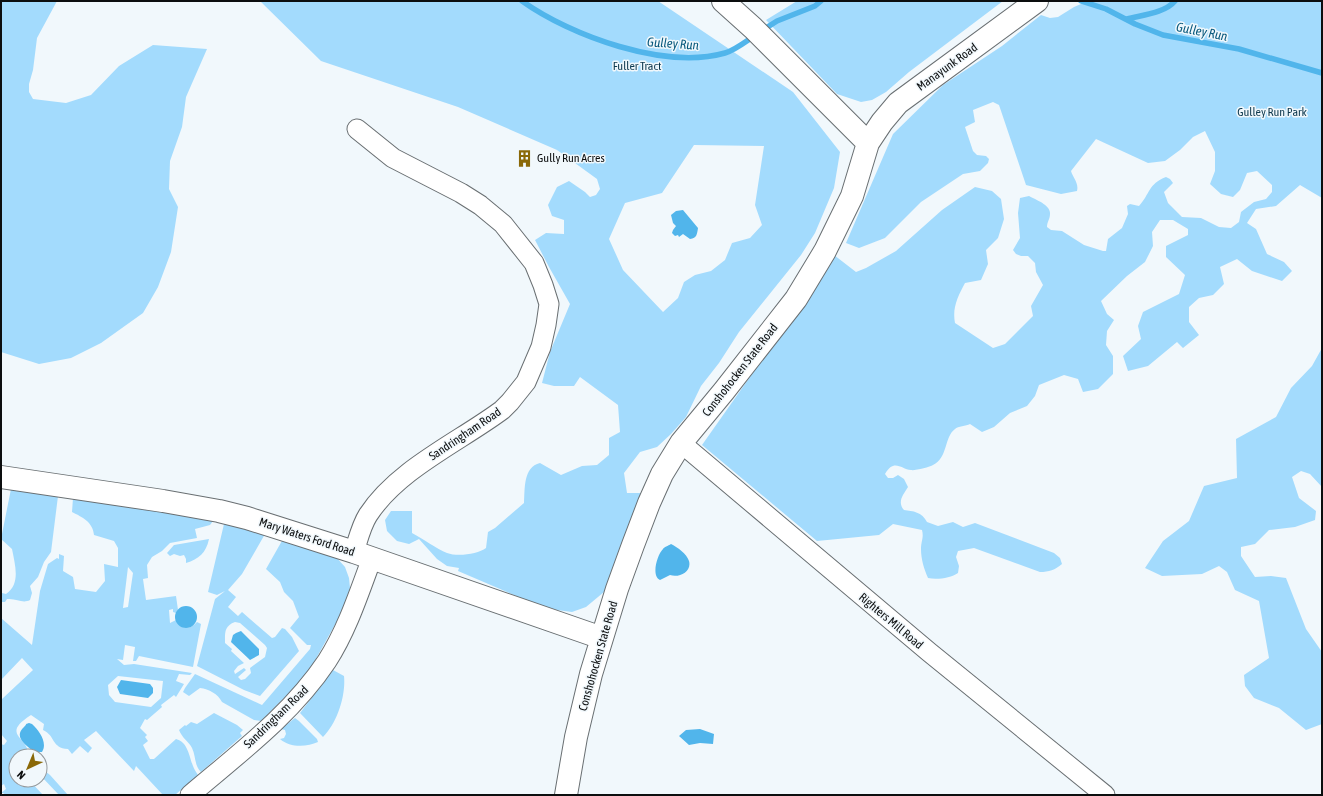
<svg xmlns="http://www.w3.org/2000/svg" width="1323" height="796" viewBox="0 0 1323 796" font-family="'Asap Condensed',sans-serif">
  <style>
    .green { fill: #a3dbfd; fill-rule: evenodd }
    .water { fill: #51b5eb }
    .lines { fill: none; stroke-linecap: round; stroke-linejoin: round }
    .stream { stroke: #51b5eb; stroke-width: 5.5 }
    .street-casing { stroke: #696f72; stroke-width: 21 }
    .secondary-casing { stroke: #696f72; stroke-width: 24 }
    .street { stroke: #fff; stroke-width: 19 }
    .secondary { stroke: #fff; stroke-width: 22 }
    .labels { text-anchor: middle; stroke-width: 3; stroke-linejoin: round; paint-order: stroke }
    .park-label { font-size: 12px; fill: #0d394f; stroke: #f1f8fc }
    .street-label { font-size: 12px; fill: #0c0e0f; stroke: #f1f8fc }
    .poi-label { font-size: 12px; fill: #0c0e0f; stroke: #f1f8fc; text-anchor: start }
    .water-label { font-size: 13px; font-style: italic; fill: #08597d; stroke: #f1f8fc }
  </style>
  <rect width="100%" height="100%" fill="#f1f8fc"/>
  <path class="green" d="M1 1H57L37 38 33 70 29 84V92L33 99 66 103 91 95 119 66 153 45 207 49 186 97 182 127 170 161 169 189 178 207 171 252 158 287 143 313 101 343 71 358 39 364 1 352Z
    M260 1H658L793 92 840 152 834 188 815 233 801 255 739 332 719 363 701 386 686 417 671 434 657 447 640 452 624 473 627 493H643L604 592 586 607 572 612 557 610 535 604 458 571 459 568 447 566 437 559 419 539 409 544 397 541 387 531 385 520 391 511H412V533C422 538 437 549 447 553 458 557 478 554 486 548L488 532 495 528 524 503C525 489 523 467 540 463L561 475 582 466 597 465 609 455V438L620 432 618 405 580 377 574 386H554L542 383 550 352 570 304 549 267 535 240 546 233 564 234V220L552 216 548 205 557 187 569 181 585 192 590 197 596 195 600 189 597 179 557 150 458 107 321 61ZM694 145 764 146 755 205 762 225 750 238 732 243 725 260 711 271 695 275 684 282 678 298 663 312 623 270 609 239 625 203 662 193Z
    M797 1H1003L909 72 886 92 872 100 861 102 837 94 766 20Z
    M1088 1H1322V198L1300 185 1276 206 1256 209 1247 223 1256 229 1267 254 1284 262 1292 271 1282 281 1252 271 1237 259 1220 267 1224 284 1213 295 1199 298 1189 307V322L1199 335 1183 348 1177 342 1148 366 1128 371 1123 356 1141 339 1138 326 1143 312 1179 294 1185 275 1166 257V246L1188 235V229L1173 220H1160L1152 232 1153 246 1145 262 1127 276 1101 301 1107 314 1114 320 1107 331 1106 345 1113 356V374L1098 389 1083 392 1078 379 1064 375 1039 385 1035 396 1027 406 1010 413 994 427 982 432 970 424C966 426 958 426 955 429 944 437 948 458 933 465 930 467 914 471 911 470 901 469 894 458 885 474L888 478H893L898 475 904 479 908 487C903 495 897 502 904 510 913 511 922 512 927 522L938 526 953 522 963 527 975 523 1054 553 1060 558 1062 564C1055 570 1049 572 1040 572L974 548 958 551 956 557 959 566 958 573C951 578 937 580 928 578 924 569 921 559 921 549 921 541 924 538 922 530L893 524 879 535 817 541 702 445 800 306 834 255 856 272 866 268 896 251 942 210 975 187 992 191 1001 199 1004 219 998 238 986 250 988 264 981 280 965 283C958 296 952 308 955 323L993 348 1005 344 1033 316 1031 306 1043 285 1036 272 1035 263 1028 256H1021L1016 254 1013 250 1020 238 1018 213 1020 198 1029 196C1036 200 1051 205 1050 214 1050 219 1047 222 1047 227L1051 230 1062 231 1084 245 1103 251H1106L1108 239 1122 228 1128 214 1127 206 1130 204 1139 206C1150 194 1148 184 1166 177L1170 179 1173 183 1164 192 1168 203 1182 217 1201 218 1219 227 1231 228 1239 222 1241 212 1254 202 1266 199 1272 192V185L1257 171 1247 173 1240 190 1233 197 1221 194 1210 184 1215 171V152L1205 131 1193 137 1180 150 1165 161 1148 163 1096 139 1071 171C1073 178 1079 183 1077 191L1061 194 1026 185 999 105 993 102 973 110 975 122 965 127 973 151 977 155 986 156 989 159 988 163 980 171 963 174 921 202 885 238 859 248 846 243 893 134 943 85 1002 46 1041 15 1050 18 1058 17 1074 7Z
    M1322 348V487L1310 474 1301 471 1292 477 1299 498 1316 511 1315 520 1295 527 1269 530 1255 544 1241 547V556L1255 577 1271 576 1286 578 1306 629 1322 652V724L1306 730 1279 708 1254 698 1245 686 1244 675 1269 658 1259 601 1235 590 1227 572 1219 566 1202 574 1162 576 1145 568 1163 541 1189 521 1204 486 1237 478 1236 439 1276 417 1291 388 1312 366Z
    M11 489 58 496 51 552 44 562 38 577 30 586 32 593 30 600C22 604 17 598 7 599L5 602H2V598H1V590L2 593 6 594C21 584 15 565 12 549L1 539Z
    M73 498 156 511 213 521 210 525 195 529 197 538 170 543 162 551 152 557 147 565 148 578 143 579 146 600 176 596 178 610 176 613 173 612V609L169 610 170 623 176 620C181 630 190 630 197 622L201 624 193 667 139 656 136 661H133L135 647 125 645 123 660 117 659 124 665 134 664 192 673 190 675 179 674 176 681 184 684 176 697 174 695 161 705 162 707 147 720 145 719 140 728 147 735 145 737 148 741 143 745 150 759H154L176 739C188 742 189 756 193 766 194 769 196 772 198 775L175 795H163L136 766 134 771 96 731 84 740 92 748 88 753 80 746 72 754 68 749C51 748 56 736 43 730L44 724 31 715C0 735 28 736 29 756H16V773L14 775 16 774V780H29L43 795H6L3 793H1L6 789 4 784 1 786V744L4 745 7 741 1 734V698L2 699 33 670 22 658 1 680V618L32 645 40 591 48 564 57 558 59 559V554L64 556 63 571 73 577 75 589 96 592 105 581 104 564 118 567V548L114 541 94 535C93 522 82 517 72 512ZM128 567 133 573 128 607 123 608ZM118 676 163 681 161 698 151 707 115 702 109 695 108 685Z
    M224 524 265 534 242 574 228 590 236 597 228 607 238 616 242 612 272 638 275 637 282 628 285 629 292 637 299 651 260 696 244 690 197 666 215 599 225 591 217 595 208 592ZM235 622 240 623 265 645 267 648 265 657 250 668 251 673 245 679 241 680 238 677 246 670 244 668 235 674 234 671 238 666 244 663 231 651 232 649 225 643C225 633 224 626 235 622Z
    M209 539C206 553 199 559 186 563V559L184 555 180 556 174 554 170 556 167 553 174 545Z
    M283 539 336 557 345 567 349 578 350 588 342 612 313 664 297 685 261 721 254 720 222 702C218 694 209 689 200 688L189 696 183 692 185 688 195 674 262 705 310 649 311 645H307L290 628 299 617 293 601 284 592 280 582 266 569Z
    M333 670 344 676C346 696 337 723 323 737L300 713Z
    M214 713 237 725 243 730 240 733 242 736 201 772C194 765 196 756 192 748 189 742 182 738 179 730L185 725 186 726 191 722 197 724Z
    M295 718 299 721 317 739 318 742C307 747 290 748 280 739L284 738 286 734 285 730 281 729Z
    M40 767 50 775 68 795H59L40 775Z"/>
  <path class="water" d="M683 210 698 228C697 234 697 238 690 239L683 234 679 237 678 235 675 236 672 233 673 230 676 226 673 223 671 215 676 211Z
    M671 544C677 547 687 554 689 561 692 572 679 578 670 575L660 580C651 576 657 555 663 549 664 547 668 546 671 544Z
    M175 617a11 11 0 1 1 22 0a11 11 0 1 1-22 0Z
    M241 631 259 649V655L250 660 231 642 233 635 236 633Z
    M121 680 150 684 153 688V693L148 698 120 694 117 687Z
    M29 723 32 724C39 730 48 743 42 752H38L41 757 40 758V756H32L34 752C26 745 13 737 24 727 28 723 24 725 29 723Z
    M700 729 714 734 713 744 700 743 689 745 679 736 686 730Z"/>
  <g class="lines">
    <path class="stream" d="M522 1C571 36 665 70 725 53 735 50 745 42 754 36
      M1081 1 1106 9 1135 24 1163 35 1239 49 1322 73
      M1127 19C1142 15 1165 13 1175 1
      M763 30 777 21 815 6 821 1"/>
    <defs>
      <path id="street" d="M681 443 929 652 1105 795
        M354 552C358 540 361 526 368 515 398 469 459 442 502 410L510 402 526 382 541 347 546 325 549 304 543 285 534 263 503 224 480 205 461 193 393 158 357 129
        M190 795C238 754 291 715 327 661 347 630 359 593 372 558"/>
      <path id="secondary" d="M723 1 753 28 868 143
        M1 477 163 501 219 511 247 518 354 552 602 638
        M566 795 576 737 591 674 617 589 633 545 649 503 662 474 681 443 724 391 796 299 825 251 852 196 868 143 882 122 898 103 1037 1"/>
    </defs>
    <use href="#street" class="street-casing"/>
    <use href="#secondary" class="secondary-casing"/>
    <use href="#street" class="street"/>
    <use href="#secondary" class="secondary"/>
  </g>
  <defs>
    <symbol id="building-bare" viewBox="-9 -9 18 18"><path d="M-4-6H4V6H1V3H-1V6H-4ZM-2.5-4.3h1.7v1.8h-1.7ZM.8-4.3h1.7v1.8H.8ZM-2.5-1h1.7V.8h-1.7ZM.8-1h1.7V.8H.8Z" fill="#8a6807" stroke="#f1f8fc" stroke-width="2.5" paint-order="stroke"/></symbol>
  </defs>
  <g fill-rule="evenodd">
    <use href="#building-bare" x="512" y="146" width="25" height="25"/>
  </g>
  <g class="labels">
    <g class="park-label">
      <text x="637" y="70">Fuller Tract</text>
      <text x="1272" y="116">Gulley Run Park</text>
    </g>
    <g class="street-label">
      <text transform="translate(947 67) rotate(-36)" y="4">Manayunk Road</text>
      <text transform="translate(740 370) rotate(-52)" y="4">Conshohocken State Road</text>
      <text transform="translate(465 434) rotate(-34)" y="4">Sandringham Road</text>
      <text transform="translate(307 537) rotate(18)" y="4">Mary Waters Ford Road</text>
      <text transform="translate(891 621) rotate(40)" y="4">Righters Mill Road</text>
      <text transform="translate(598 656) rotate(-74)" y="4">Conshohocken State Road</text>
      <text transform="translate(276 717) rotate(-44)" y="4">Sandringham Road</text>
    </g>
    <g class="poi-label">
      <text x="537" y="162">Gully Run Acres</text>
    </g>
    <g class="water-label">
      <text transform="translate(1202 31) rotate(11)" y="5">Gulley Run</text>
      <text transform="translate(673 43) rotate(4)" y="5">Gulley Run</text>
    </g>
  </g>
  <rect width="1323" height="796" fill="none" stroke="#0c0e0f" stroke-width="4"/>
  <g transform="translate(28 768) rotate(224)"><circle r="19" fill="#f1f8fc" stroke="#959a9d"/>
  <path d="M0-3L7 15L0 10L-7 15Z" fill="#8a6807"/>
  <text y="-6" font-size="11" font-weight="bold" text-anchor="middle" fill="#0c0e0f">N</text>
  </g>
</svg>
